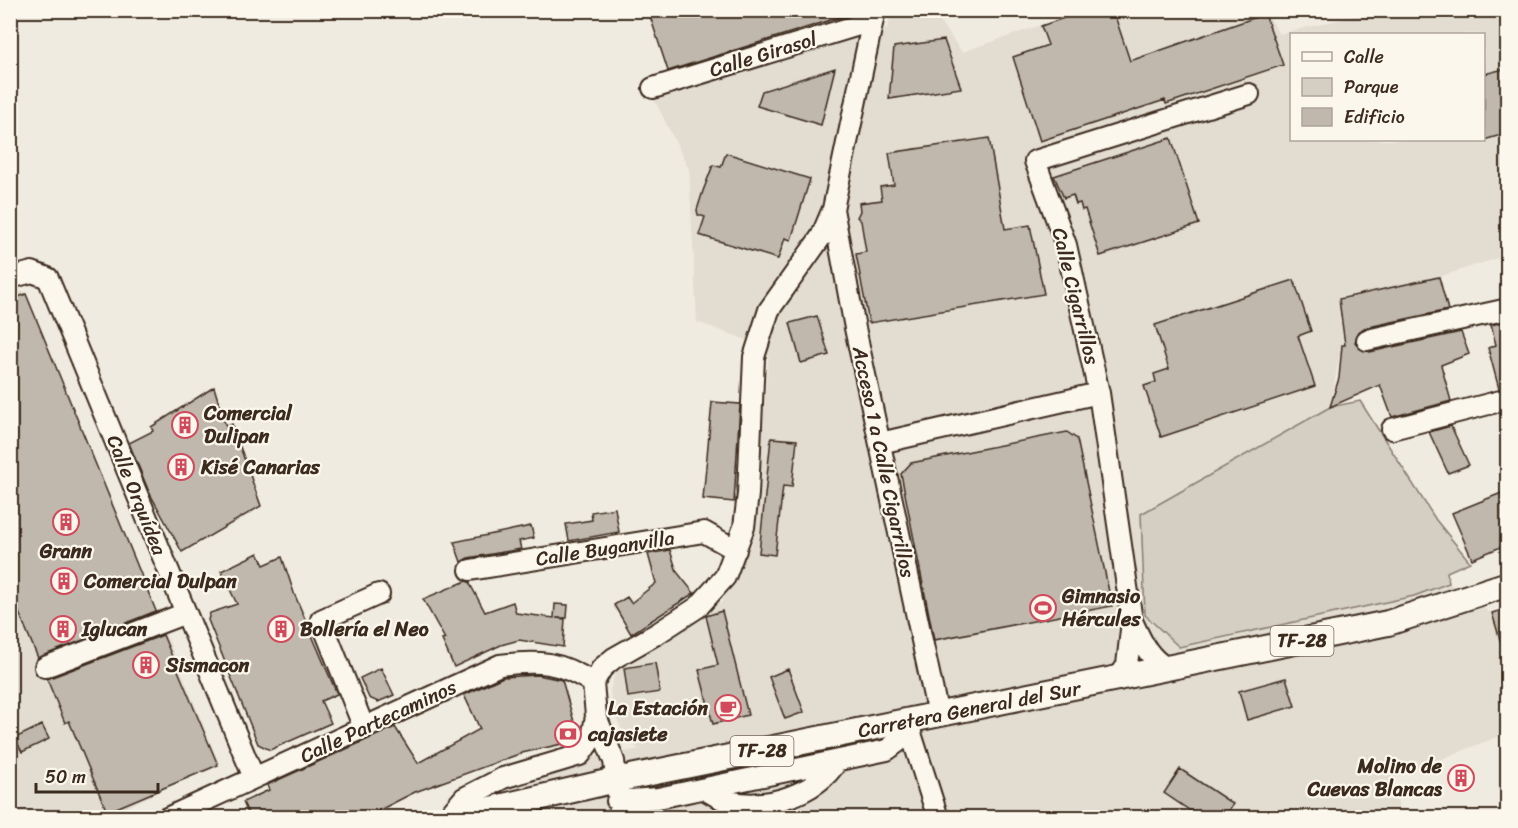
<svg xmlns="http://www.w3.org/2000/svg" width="1518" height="828" viewBox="0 0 1518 828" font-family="Sriracha,sans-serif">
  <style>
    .built { fill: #e2dcd1; fill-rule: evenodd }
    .green { fill: #d5cec3; stroke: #887c70; stroke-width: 1.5 }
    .building { fill: #c0b8ad; stroke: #3b2a1e; stroke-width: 1.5 }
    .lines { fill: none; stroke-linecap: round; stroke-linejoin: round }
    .minor-casing { stroke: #3b2a1e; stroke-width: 24 }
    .major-casing { stroke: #3b2a1e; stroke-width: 28 }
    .minor { stroke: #fbf7ec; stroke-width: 20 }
    .major { stroke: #fbf7ec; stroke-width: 24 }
    .labels { text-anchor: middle; stroke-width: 4.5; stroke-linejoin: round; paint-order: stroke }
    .shield { fill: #fbf7ec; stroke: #75685c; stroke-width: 1.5 }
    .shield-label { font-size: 18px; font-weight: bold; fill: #3b2a1e }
    .street-label { font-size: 20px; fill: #3b2a1e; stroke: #fbf7ec }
    .poi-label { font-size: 20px; font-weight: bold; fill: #3b2a1e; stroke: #fbf7ec; text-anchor: start }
  </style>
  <rect width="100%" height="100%" fill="#f0ebe0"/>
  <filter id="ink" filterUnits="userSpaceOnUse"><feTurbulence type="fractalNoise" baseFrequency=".0167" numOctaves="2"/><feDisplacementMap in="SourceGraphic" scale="12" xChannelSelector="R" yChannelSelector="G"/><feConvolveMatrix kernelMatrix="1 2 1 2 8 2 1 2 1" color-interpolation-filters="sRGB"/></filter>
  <g filter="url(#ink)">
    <path class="built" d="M892 11H932L962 52 1083 11H1266L1279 34 1377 11H1507V255L1439 277 1344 331 1330 407 1141 514 1179 647 1414 596 1449 583 1492 614 1507 656V733L1394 778 1400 817 486 818 472 780 639 749 627 740 613 712 610 690 615 673 626 661 721 603 753 541 769 348 697 322 689 169 654 99 887 29ZM1292 34H1484V140H1292Z
      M24 291 219 763 106 817H11L10 294Z"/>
    <path class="green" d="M1360 401 1436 520 1470 562 1447 572 1449 583 1414 596 1179 647 1145 615 1141 514 1330 407Z"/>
    <path class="building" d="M648 10H849L850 14 668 71Z
      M1087 10H1113L1130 61 1265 14 1283 65 1166 104 1165 100 1040 141 1013 57 1048 45 1041 26Z
      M944 40 961 88 889 99 894 47Z
      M835 68 821 125 757 106 762 91Z
      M1508 68V133L1484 140V74Z
      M989 138 1005 229 1030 225 1044 294 869 323 856 254 866 252 861 221 857 217 860 211 859 203 882 200 880 187 894 185 889 153Z
      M1171 138 1199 224 1100 256 1085 209 1082 210 1080 203 1076 204 1073 195 1064 198 1054 176Z
      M726 153 810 179 791 240 785 238 778 259 699 235 705 217 698 215 697 210 703 191 713 165 721 167Z
      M1439 277 1448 310 1364 328 1359 332 1355 342 1359 348 1370 352 1461 332 1469 354 1441 365 1451 401 1392 417 1380 385 1330 407 1339 378 1342 345H1345L1339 299Z
      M1294 280 1311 331 1298 336 1315 386 1161 437 1144 386 1156 382 1154 374 1169 369 1155 325Z
      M26 294 156 611 38 658 10 591V300Z
      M817 316 829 355 801 363 790 323Z
      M1508 321V387L1499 389 1488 348 1496 345 1491 325Z
      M214 387 226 427 232 424 261 506 182 552 149 492 129 443 153 431 151 427Z
      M712 402 740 404 734 502 703 499Z
      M1451 426 1469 465 1448 473 1429 432Z
      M1067 432 1077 439 1112 606 934 640 901 474 911 463Z
      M771 438 797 440 792 487 783 486 775 555 759 553Z
      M1504 492 1508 500V544L1472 559 1452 513Z
      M615 508 619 532 569 541 566 524 592 520 591 512Z
      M531 526 534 538 519 541 521 549 468 558 461 562 454 542Z
      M670 550 677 572 694 593 631 634 614 605 627 597 631 603 656 583 648 554Z
      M258 553 264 565 282 557 294 593 337 694 321 701 331 723 270 750 258 744 208 620 210 613 237 604 221 571Z
      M466 581 469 582 485 612 513 602 516 613 554 618 555 604 568 605 567 618H556L565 619 563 647 519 640 501 645 454 667 442 640 445 639 423 599Z
      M1508 608V652L1504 653 1492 613Z
      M722 611 748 715 713 724 699 670 718 665 706 616Z
      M163 635 218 765 107 812 69 721 65 723 47 679Z
      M655 663 660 692 628 697 624 668Z
      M381 668 394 695 378 702 369 698 360 678Z
      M788 669 804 712 785 719 769 677Z
      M538 675 562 680 577 732 575 741 522 753 415 792 364 818H250L243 802 269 790 267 785 395 727 418 763 480 729 464 695 503 677Z
      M1286 678 1295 706 1247 720 1239 691Z
      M42 725 49 739 22 752 15 738Z
      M1180 769 1233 804 1224 818H1201L1164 793Z"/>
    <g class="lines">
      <defs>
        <path id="minor" d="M653 88 872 21
          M833 209 855 328 938 715
          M10 278 32 272 48 278 254 778
          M1367 340 1508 309
          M1392 429 1508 399
          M880 443 1099 393
          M470 570 704 532 736 550
          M1133 623C1142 643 1149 658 1168 669
          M45 667 186 613
          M1118 680 1127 665 1132 621 1099 393 1066 245 1035 161 1249 94
          M907 721 938 818
          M364 728 321 620 379 594
          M704 789C710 792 718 798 725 800 764 811 816 795 837 761
          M617 801 658 798 887 750 911 732
          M167 818 500 665C539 660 559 661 593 683
          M447 818 464 798 503 778 580 755 592 738 596 716
          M621 818 614 761 596 716 593 683 602 668 614 658 658 633 698 607 725 577 744 527 748 494 754 357 769 310 821 237 833 209 875 10"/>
        <path id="major" d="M452 818 616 780 1388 623 1508 584"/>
      </defs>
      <use href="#minor" class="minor-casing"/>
      <use href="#major" class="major-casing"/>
      <use href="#minor" class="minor"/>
      <use href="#major" class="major"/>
    </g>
  </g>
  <defs>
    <symbol id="building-ring" viewBox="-11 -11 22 22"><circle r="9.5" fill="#fbf7ec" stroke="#d1495b" stroke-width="1.5"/><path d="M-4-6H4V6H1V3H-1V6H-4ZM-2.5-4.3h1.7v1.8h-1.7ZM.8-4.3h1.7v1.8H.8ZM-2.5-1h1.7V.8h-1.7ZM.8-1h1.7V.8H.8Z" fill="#d1495b"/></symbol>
    <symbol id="stadium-ring" viewBox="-11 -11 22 22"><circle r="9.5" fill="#fbf7ec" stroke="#d1495b" stroke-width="1.5"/><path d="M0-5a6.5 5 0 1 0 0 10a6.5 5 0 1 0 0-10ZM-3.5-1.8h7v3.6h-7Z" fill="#d1495b"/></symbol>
    <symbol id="cafe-ring" viewBox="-11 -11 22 22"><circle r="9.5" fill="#fbf7ec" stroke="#d1495b" stroke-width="1.5"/><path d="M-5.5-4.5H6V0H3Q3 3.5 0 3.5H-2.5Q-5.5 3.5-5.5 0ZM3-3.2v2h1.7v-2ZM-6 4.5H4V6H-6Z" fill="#d1495b"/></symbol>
    <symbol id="bank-ring" viewBox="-11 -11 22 22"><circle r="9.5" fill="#fbf7ec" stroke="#d1495b" stroke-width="1.5"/><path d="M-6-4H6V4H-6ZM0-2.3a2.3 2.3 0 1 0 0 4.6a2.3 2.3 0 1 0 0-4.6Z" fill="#d1495b"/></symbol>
  </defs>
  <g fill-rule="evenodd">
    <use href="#building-ring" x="170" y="410" width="30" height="30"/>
    <use href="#building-ring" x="166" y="452" width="30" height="30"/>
    <use href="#building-ring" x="51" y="507" width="30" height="30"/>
    <use href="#building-ring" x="49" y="566" width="30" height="30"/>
    <use href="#stadium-ring" x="1028" y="593" width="30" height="30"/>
    <use href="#building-ring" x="48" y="614" width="30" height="30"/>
    <use href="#building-ring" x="266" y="614" width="30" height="30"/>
    <use href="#building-ring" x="131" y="650" width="30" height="30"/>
    <use href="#cafe-ring" x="713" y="693" width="30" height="30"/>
    <use href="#bank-ring" x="553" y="719" width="30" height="30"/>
    <use href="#building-ring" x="1446" y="763" width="30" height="30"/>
  </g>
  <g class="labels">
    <g class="shield">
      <rect x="1270.5" y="626" width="63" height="30" rx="4.5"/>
      <rect x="730.5" y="736" width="63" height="30" rx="4.5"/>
    </g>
    <g class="shield-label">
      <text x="1302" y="647">TF-28</text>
      <text x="762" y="757">TF-28</text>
    </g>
    <g class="street-label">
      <text transform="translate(763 54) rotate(-17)" y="7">Calle Girasol</text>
      <text transform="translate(1076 296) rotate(76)" y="7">Calle Cigarrillos</text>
      <text transform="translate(884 462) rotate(78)" y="7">Acceso 1 a Calle Cigarrillos</text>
      <text transform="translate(137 495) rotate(68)" y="7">Calle Orquídea</text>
      <text transform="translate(605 548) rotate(-9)" y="7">Calle Buganvilla</text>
      <text transform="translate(969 709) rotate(-11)" y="7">Carretera General del Sur</text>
      <text transform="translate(378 721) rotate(-25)" y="7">Calle Partecaminos</text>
    </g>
    <g class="poi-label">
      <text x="204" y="420">Comercial<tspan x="204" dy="23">Dulipan</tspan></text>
      <text x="201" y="474">Kisé Canarias</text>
      <text x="66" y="558" text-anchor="middle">Grann</text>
      <text x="84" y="588">Comercial Dulpan</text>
      <text x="1062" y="603">Gimnasio<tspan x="1062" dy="23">Hércules</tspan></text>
      <text x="82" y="636">Iglucan</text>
      <text x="300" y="636">Bollería el Neo</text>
      <text x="166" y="672">Sismacon</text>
      <text x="708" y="715" text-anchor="end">La Estación</text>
      <text x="588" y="741">cajasiete</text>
      <text x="1442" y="773" text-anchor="end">Molino de<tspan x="1442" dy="23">Cuevas Blancas</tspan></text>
    </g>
  </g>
  <rect width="1518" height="828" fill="none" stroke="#fbf7ec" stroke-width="36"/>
  <rect x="18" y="18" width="1482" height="792" fill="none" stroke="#3b2a1e" stroke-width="2" filter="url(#ink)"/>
  <rect x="1290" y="33" width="195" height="108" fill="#fbf7ec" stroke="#aea59a" stroke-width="1.5"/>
  <rect x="1302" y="52" width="30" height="9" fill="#fbf7ec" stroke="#aea59a" stroke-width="1.5"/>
  <text x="1344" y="63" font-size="18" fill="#3b2a1e">Calle</text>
  <rect x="1302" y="78" width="30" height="18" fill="#d5cec3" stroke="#aea59a" stroke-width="1.5"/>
  <text x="1344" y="93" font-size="18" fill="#3b2a1e">Parque</text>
  <rect x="1302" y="108" width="30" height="18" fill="#c0b8ad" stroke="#aea59a" stroke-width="1.5"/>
  <text x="1344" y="123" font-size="18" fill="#3b2a1e">Edificio</text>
  <path d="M36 783v9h122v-9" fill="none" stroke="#3b2a1e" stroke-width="3"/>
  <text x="45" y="783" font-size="18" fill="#3b2a1e" stroke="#fbf7ec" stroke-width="4.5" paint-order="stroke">50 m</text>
</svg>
